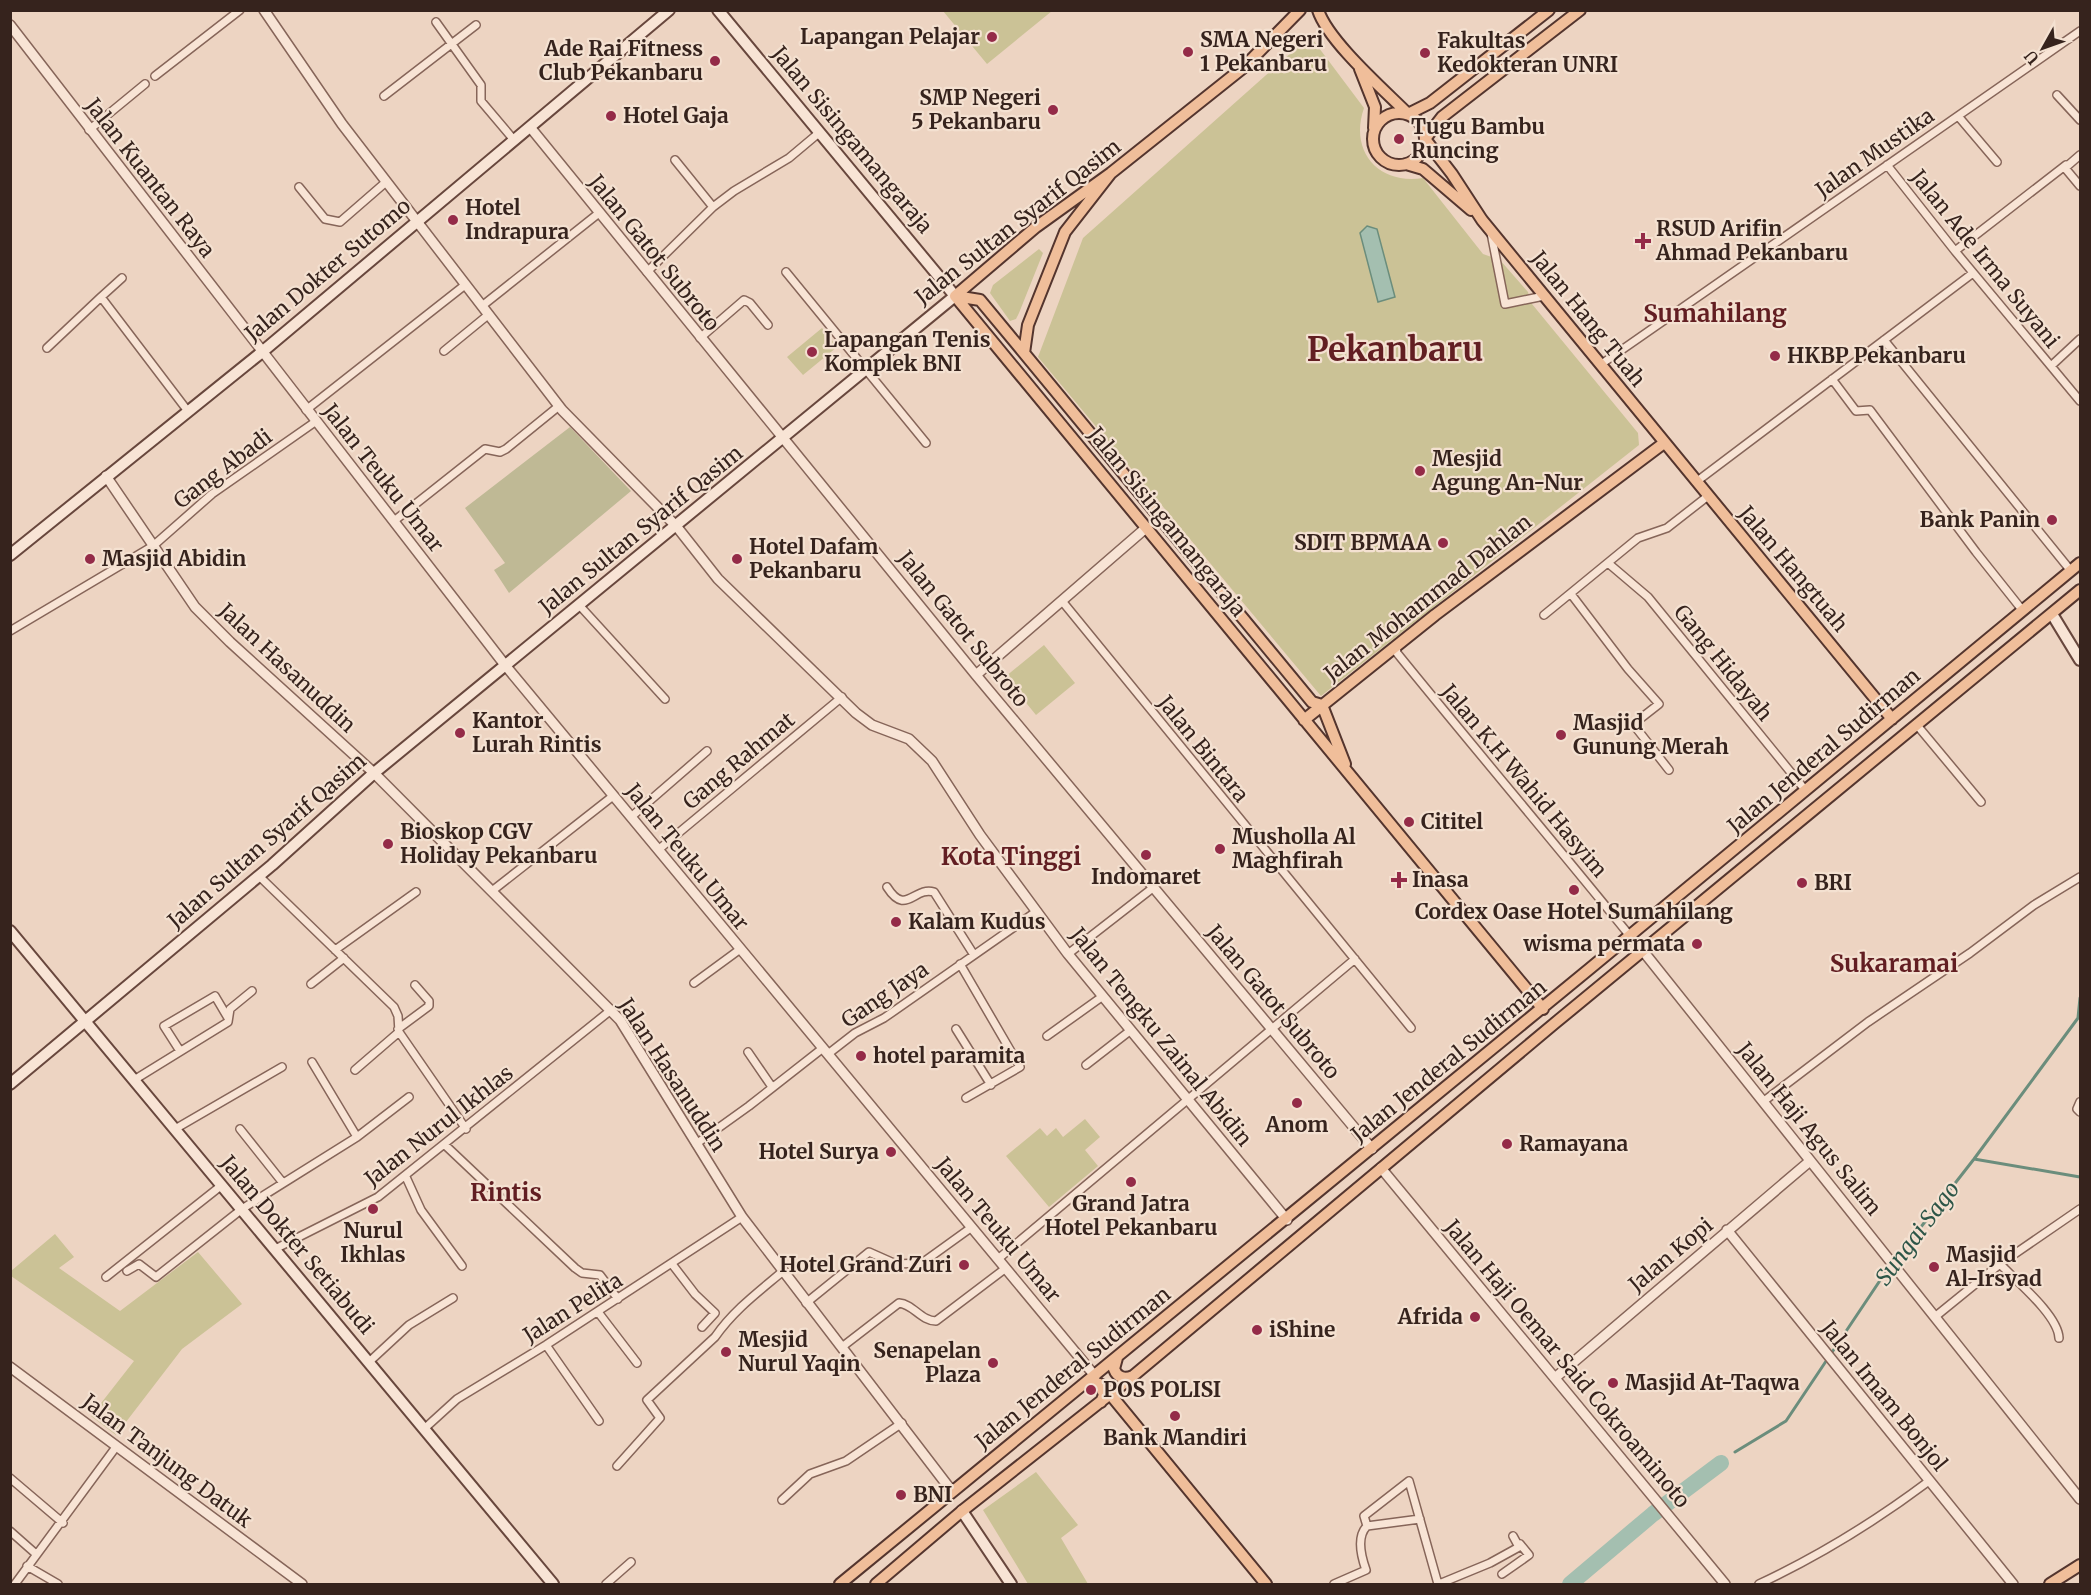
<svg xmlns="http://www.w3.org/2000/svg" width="2091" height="1595" viewBox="0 0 2091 1595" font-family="Merriweather,serif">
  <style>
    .green { fill: #cbc296 }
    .cemetery { fill: #bfb995 }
    .water { fill: #a4bfb0; stroke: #6b8d7c; stroke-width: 1.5 }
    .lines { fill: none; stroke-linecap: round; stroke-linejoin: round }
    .stream { stroke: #6b8d7c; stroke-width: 3 }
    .river { stroke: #a4bfb0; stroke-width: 16 }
    .minor-casing { stroke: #866559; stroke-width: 10 }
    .tertiary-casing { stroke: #866559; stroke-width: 12 }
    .secondary-casing { stroke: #68473d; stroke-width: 14 }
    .primary-casing { stroke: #54352e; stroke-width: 14 }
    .minor { stroke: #f8e4d5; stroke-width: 7 }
    .tertiary { stroke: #f8e4d5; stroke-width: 9 }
    .secondary { stroke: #f8e4d5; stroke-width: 10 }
    .primary { stroke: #f0be9a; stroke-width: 10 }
    .poi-dot { fill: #942b48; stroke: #f4e1d1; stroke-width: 2 }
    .labels { text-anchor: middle; stroke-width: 4.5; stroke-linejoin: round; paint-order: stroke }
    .poi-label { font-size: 21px; font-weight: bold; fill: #36231d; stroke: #f4e1d1; text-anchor: start }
    .street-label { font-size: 21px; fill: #36231d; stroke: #f4e1d1 }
    .water-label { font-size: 22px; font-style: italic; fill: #2d5648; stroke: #f4e1d1 }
    .quarter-label { font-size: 24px; font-weight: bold; fill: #621e22; stroke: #f4e1d1 }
    .town-label { font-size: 33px; font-weight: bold; fill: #621e22; stroke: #f4e1d1 }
  </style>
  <rect width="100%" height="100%" fill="#edd4c2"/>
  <path class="green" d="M943 11H1052L987 64Z
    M1310 36 1364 108C1349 151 1378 185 1423 178L1483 254 1500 260 1528 292 1532 304 1638 433 1639 445 1321 696 1038 357 1083 238Z
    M1039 249 1043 253 1019 313 1016 319 1010 321 990 293 993 285Z
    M822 328 837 347 803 375 787 357Z
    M1044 645 1075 683 1036 715 1005 677Z
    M1085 1119 1100 1137 1085 1150 1098 1166 1049 1207 1006 1156 1040 1128 1047 1136 1056 1128 1063 1137Z
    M55 1234 74 1257 59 1268 120 1311 198 1252 242 1304 182 1349 116 1435 91 1416 134 1361 11 1276V1271Z
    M1036 1472 1078 1525 1061 1538 1088 1584H1028L983 1510Z"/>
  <path class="cemetery" d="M570 427 631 491 509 593 494 570 505 563 465 508Z"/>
  <path class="water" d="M1367 226 1377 229 1395 297 1378 302 1360 233Z"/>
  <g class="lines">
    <path class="stream" d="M1974 1159 2080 1177
      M1735 1452 1786 1421 1885 1273 1974 1159 2078 1018 2080 998"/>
    <path class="river" d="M1570 1584 1653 1514 1721 1463"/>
    <defs>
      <path id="minor" d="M436 22 481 85V101L514 140
        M155 76 240 10
        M2057 95 2080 120
        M384 96 476 25
        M1958 116 1997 162
        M89 130 145 84
        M2080 155 2065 168 2080 186
        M675 160 713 207
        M1887 165 1955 251 2080 401
        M299 187 325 219 340 222 386 182
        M1491 233 1505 304 1544 296
        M1955 251 2066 165
        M647 272 713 207 734 191 789 158 820 132
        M786 272 926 443
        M101 297 122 278
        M482 306 599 213
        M700 338 744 300 750 303 768 325
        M1884 340 2071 571
        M47 348 101 297 187 410
        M444 351 488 315
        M1600 365 2080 31
        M2051 366 2080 339
        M1832 379 1856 411 1870 410 1976 552 2023 611
        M306 410 465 285
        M1696 482 1973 273
        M394 521 485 449 500 452 506 449 559 406
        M1608 563 1648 597 1806 791
        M1571 594 1628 669 1659 704 1636 722 1637 729 1669 770
        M1062 601 1411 1028
        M580 606 665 699
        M1544 615 1638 538 1667 528 1708 496
        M10 631 153 546 212 494 315 422
        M1396 646 1397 653C1474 748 1553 841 1630 936
        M1916 724 1981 802
        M631 817 707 751
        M658 850 842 697
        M259 876 394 1007 398 1016 399 1032 466 1129
        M887 887C906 917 914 886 934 892L974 955
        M492 891 613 796
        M335 950 416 892
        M1068 954 1154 887
        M960 964 1020 1067 966 1098
        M694 983 739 950
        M311 984 344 958
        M398 1029 429 1006V1001L415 985
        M956 1029 991 1085
        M1047 1036 1103 996
        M180 1051 164 1026 215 996 228 1018
        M748 1052 772 1087
        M828 1054 855 1033 884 1018 1037 911
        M312 1062 357 1137
        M1086 1065 1131 1030
        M355 1070 399 1032
        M134 1080 228 1022 230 1009 252 991
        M1764 1101 1868 1022 1970 953 2034 905 2080 877
        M2080 1102 2077 1109 2080 1112
        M175 1129 282 1067
        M240 1129 283 1183
        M696 1144 749 1106 823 1048
        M445 1145 575 1268 582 1273 600 1275 618 1299
        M406 1177 421 1210 462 1266
        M275 1249 378 1197 611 1010
        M998 1259 1355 959
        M672 1264 695 1294 715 1313 702 1327
        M2000 1264C2016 1281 2058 1315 2059 1338
        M127 1271 139 1264 156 1277 242 1209 357 1137 409 1097
        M106 1277 222 1185
        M806 1303 869 1252 896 1264 922 1263 972 1227
        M598 1312 637 1363
        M1936 1316 2000 1264 2080 1209
        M546 1345 599 1421
        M842 1347 899 1303C913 1304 921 1321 936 1321L1006 1268
        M369 1362 409 1325 453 1298
        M424 1429 457 1399 546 1345 742 1217
        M617 1466 660 1418 647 1400 715 1337C733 1311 757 1293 782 1272
        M10 1478 63 1523
        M782 1500 810 1474 846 1461 902 1423
        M1367 1526 1420 1519
        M10 1531 36 1554
        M27 1566 58 1584
        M1502 1574 1529 1555 1520 1544
        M15 1584 116 1447
        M606 1584 631 1562
        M1334 1584 1366 1570C1361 1556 1356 1537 1367 1526L1364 1516 1409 1481 1438 1584
        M1439 1584 1490 1563 1519 1547 1513 1536
        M1759 1584C1819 1556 1877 1520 1929 1481"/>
      <path id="tertiary" d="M264 10 342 124 562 410 677 527 718 579 856 713 872 725 909 739 932 761 980 835 1068 954 1287 1220
        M10 25 505 665 1095 1376
        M530 127 976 675 1372 1149
        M106 476 195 607 230 642 374 773 620 1020 742 1217 951 1490
        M976 675 1147 527
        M1643 951 2080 1499
        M1381 1168 1725 1584
        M1727 1230 2013 1584
        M10 1367 302 1584
        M1556 1377 1810 1161"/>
      <path id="secondary" d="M10 555 262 352 669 10
        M2052 614 2080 660
        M10 931 553 1584
        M10 1084 272 865 374 773 955 296 718 10
        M962 1511 1011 1584"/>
      <path id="primary" d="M1318 10C1328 41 1383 89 1408 114
        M1360 69 1375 107 1374 128
        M1373 139a26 26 0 1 1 52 0a26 26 0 1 1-52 0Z
        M1408 114 1430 103 1549 10
        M1425 139 1452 174 1482 220 1892 719
        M1425 139 1442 117 1580 10
        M1406 164 1423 169 1471 210
        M1111 173 1065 232 1028 325 1024 353 1312 702 1322 705 1345 764
        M955 296 1543 1009
        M955 296 1036 227 1111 173 1244 67 1300 10
        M955 296 980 300 1024 353
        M1304 720 1435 615 1664 443
        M1117 1358 1114 1369C1117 1377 1124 1380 1133 1376
        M1085 1384 1093 1382 1100 1384 1104 1395 1101 1402
        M1110 1394 1266 1584
        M840 1584C1253 1244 1669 906 2080 563
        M876 1584 962 1511 1133 1376 1555 1023 2080 590
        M2050 1584 2080 1565"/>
    </defs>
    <use href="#minor" class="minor-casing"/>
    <use href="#tertiary" class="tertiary-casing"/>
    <use href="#secondary" class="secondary-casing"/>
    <use href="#primary" class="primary-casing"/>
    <use href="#minor" class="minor"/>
    <use href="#tertiary" class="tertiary"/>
    <use href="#secondary" class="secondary"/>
    <use href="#primary" class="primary"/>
  </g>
  <g class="poi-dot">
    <circle cx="992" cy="37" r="6"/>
    <circle cx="1188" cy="52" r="6"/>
    <circle cx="1425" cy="53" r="6"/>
    <circle cx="715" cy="61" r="6"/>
    <circle cx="1053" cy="110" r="6"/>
    <circle cx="611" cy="116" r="6"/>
    <circle cx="1399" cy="139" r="6"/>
    <circle cx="453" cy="220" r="6"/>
    <path d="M1640 232h6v6h6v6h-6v6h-6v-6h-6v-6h6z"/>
    <circle cx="812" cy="352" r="6"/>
    <circle cx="1775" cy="356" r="6"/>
    <circle cx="1420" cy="471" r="6"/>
    <circle cx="2052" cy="520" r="6"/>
    <circle cx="1443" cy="543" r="6"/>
    <circle cx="90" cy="559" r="6"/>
    <circle cx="737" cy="559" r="6"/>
    <circle cx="460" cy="733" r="6"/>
    <circle cx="1561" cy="735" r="6"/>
    <circle cx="1409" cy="822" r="6"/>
    <circle cx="388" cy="844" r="6"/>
    <circle cx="1220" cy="849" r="6"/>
    <circle cx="1146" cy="855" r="6"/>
    <path d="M1396 871h6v6h6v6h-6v6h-6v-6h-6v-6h6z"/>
    <circle cx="1802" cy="883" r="6"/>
    <circle cx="1574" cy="890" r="6"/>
    <circle cx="896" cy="922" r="6"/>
    <circle cx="1697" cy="944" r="6"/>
    <circle cx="861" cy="1056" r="6"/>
    <circle cx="1297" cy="1103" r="6"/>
    <circle cx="1507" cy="1144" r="6"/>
    <circle cx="891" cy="1152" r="6"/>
    <circle cx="1131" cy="1182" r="6"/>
    <circle cx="373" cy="1209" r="6"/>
    <circle cx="964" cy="1265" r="6"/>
    <circle cx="1934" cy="1267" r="6"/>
    <circle cx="1475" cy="1317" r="6"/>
    <circle cx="1257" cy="1330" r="6"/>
    <circle cx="726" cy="1352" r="6"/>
    <circle cx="993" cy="1363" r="6"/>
    <circle cx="1613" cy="1383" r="6"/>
    <circle cx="1091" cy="1390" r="6"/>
    <circle cx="1175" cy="1416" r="6"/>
    <circle cx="901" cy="1495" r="6"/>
  </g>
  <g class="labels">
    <g class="poi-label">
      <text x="980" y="44" text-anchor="end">Lapangan Pelajar</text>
      <text x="1200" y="47">SMA Negeri<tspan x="1200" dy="24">1 Pekanbaru</tspan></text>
      <text x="1437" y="48">Fakultas<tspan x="1437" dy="24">Kedokteran UNRI</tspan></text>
      <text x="703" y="56" text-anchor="end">Ade Rai Fitness<tspan x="703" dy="24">Club Pekanbaru</tspan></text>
      <text x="1041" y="105" text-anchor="end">SMP Negeri<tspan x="1041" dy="24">5 Pekanbaru</tspan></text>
      <text x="623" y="123">Hotel Gaja</text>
      <text x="1411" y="134">Tugu Bambu<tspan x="1411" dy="24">Runcing</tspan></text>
      <text x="465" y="215">Hotel<tspan x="465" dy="24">Indrapura</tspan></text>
      <text x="1656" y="236">RSUD Arifin<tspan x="1656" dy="24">Ahmad Pekanbaru</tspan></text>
      <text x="824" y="347">Lapangan Tenis<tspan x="824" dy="24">Komplek BNI</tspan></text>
      <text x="1787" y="363">HKBP Pekanbaru</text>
      <text x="1432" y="466">Mesjid<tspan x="1432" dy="24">Agung An-Nur</tspan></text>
      <text x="2040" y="527" text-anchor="end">Bank Panin</text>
      <text x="1431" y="550" text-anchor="end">SDIT BPMAA</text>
      <text x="749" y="554">Hotel Dafam<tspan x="749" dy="24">Pekanbaru</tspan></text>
      <text x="102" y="566">Masjid Abidin</text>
      <text x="472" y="728">Kantor<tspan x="472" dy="24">Lurah Rintis</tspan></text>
      <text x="1573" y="730">Masjid<tspan x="1573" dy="24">Gunung Merah</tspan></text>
      <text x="1421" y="829">Cititel</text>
      <text x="400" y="839">Bioskop CGV<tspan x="400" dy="24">Holiday Pekanbaru</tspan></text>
      <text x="1232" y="844">Musholla Al<tspan x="1232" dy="24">Maghfirah</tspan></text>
      <text x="1146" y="884" text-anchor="middle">Indomaret</text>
      <text x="1412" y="887">Inasa</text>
      <text x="1814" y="890">BRI</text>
      <text x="1574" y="919" text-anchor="middle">Cordex Oase Hotel Sumahilang</text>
      <text x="908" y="929">Kalam Kudus</text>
      <text x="1685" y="951" text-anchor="end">wisma permata</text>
      <text x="873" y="1063">hotel paramita</text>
      <text x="1297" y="1132" text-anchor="middle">Anom</text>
      <text x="1519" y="1151">Ramayana</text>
      <text x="879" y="1159" text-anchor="end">Hotel Surya</text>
      <text x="1131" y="1211" text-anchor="middle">Grand Jatra<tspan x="1131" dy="24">Hotel Pekanbaru</tspan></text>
      <text x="373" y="1238" text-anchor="middle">Nurul<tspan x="373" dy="24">Ikhlas</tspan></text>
      <text x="1946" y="1262">Masjid<tspan x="1946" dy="24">Al-Irsyad</tspan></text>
      <text x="952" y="1272" text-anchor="end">Hotel Grand Zuri</text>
      <text x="1463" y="1324" text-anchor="end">Afrida</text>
      <text x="1269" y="1337">iShine</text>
      <text x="738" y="1347">Mesjid<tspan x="738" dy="24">Nurul Yaqin</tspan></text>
      <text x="981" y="1358" text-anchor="end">Senapelan<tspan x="981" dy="24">Plaza</tspan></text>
      <text x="1625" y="1390">Masjid At-Taqwa</text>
      <text x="1103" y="1397">POS POLISI</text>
      <text x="1175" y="1445" text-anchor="middle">Bank Mandiri</text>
      <text x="913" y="1502">BNI</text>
    </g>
    <g class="street-label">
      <text transform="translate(852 140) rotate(50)" y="7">Jalan Sisingamangaraja</text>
      <text transform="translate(1875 153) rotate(-35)" y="7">Jalan Mustika</text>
      <text transform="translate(150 178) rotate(52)" y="7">Jalan Kuantan Raya</text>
      <text transform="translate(1018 222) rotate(-38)" y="7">Jalan Sultan Syarif Qasim</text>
      <text transform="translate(654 253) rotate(51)" y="7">Jalan Gatot Subroto</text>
      <text transform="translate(1985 259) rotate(51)" y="7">Jalan Ade Irma Suyani</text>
      <text transform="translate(328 270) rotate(-40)" y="7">Jalan Dokter Sutomo</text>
      <text transform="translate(1588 319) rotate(51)" y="7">Jalan Hang Tuah</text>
      <text transform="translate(223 469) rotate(-37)" y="7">Gang Abadi</text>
      <text transform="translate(383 478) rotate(52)" y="7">Jalan Teuku Umar</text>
      <text transform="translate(1167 522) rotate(51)" y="7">Jalan Sisingamangaraja</text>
      <text transform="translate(641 530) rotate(-39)" y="7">Jalan Sultan Syarif Qasim</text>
      <text transform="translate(1793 569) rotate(50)" y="7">Jalan Hangtuah</text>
      <text transform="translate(1428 598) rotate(-38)" y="7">Jalan Mohammad Dahlan</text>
      <text transform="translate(963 629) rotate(51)" y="7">Jalan Gatot Subroto</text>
      <text transform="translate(1723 663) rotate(51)" y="7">Gang Hidayah</text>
      <text transform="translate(287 668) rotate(43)" y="7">Jalan Hasanuddin</text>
      <text transform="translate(1203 749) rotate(51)" y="7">Jalan Bintara</text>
      <text transform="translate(1824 751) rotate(-40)" y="7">Jalan Jenderal Sudirman</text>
      <text transform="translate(739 761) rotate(-40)" y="7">Gang Rahmat</text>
      <text transform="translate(1524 781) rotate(50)" y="7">Jalan K.H Wahid Hasyim</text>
      <text transform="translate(267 841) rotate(-41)" y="7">Jalan Sultan Syarif Qasim</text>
      <text transform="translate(687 857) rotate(51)" y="7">Jalan Teuku Umar</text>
      <text transform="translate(885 995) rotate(-34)" y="7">Gang Jaya</text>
      <text transform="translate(1273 1002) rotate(50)" y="7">Jalan Gatot Subroto</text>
      <text transform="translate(1161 1037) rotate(51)" y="7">Jalan Tengku Zainal Abidin</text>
      <text transform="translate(1449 1061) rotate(-39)" y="7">Jalan Jenderal Sudirman</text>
      <text transform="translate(672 1075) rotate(57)" y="7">Jalan Hasanuddin</text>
      <text transform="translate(439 1126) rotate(-38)" y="7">Jalan Nurul Ikhlas</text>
      <text transform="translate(1809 1129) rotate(51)" y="7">Jalan Haji Agus Salim</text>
      <text transform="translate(998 1230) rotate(50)" y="7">Jalan Teuku Umar</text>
      <text transform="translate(297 1245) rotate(50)" y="7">Jalan Dokter Setiabudi</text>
      <text transform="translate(1671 1255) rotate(-40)" y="7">Jalan Kopi</text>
      <text transform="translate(573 1308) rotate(-32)" y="7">Jalan Pelita</text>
      <text transform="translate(1567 1364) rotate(50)" y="7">Jalan Haji Oemar Said Cokroaminoto</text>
      <text transform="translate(1073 1368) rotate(-39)" y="7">Jalan Jenderal Sudirman</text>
      <text transform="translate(1884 1396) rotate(51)" y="7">Jalan Imam Bonjol</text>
      <text transform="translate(167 1461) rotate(37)" y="7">Jalan Tanjung Datuk</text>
    </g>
    <g class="water-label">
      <text transform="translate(1917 1233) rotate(-53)" y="8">Sungai Sago</text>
    </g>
    <g class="quarter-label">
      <text x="1715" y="322">Sumahilang</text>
      <text x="1011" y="865">Kota Tinggi</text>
      <text x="1894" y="972">Sukaramai</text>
      <text x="506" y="1201">Rintis</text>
    </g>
    <g class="town-label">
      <text x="1395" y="361">Pekanbaru</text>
    </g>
  </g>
  <rect width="2091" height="1595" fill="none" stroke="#36231d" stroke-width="24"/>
  <g transform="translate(2043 48) rotate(230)" stroke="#f4e1d1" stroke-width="4.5" paint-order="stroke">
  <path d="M0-4.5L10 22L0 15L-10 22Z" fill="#36231d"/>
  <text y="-9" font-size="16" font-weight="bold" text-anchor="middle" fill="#36231d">U</text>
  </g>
</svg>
